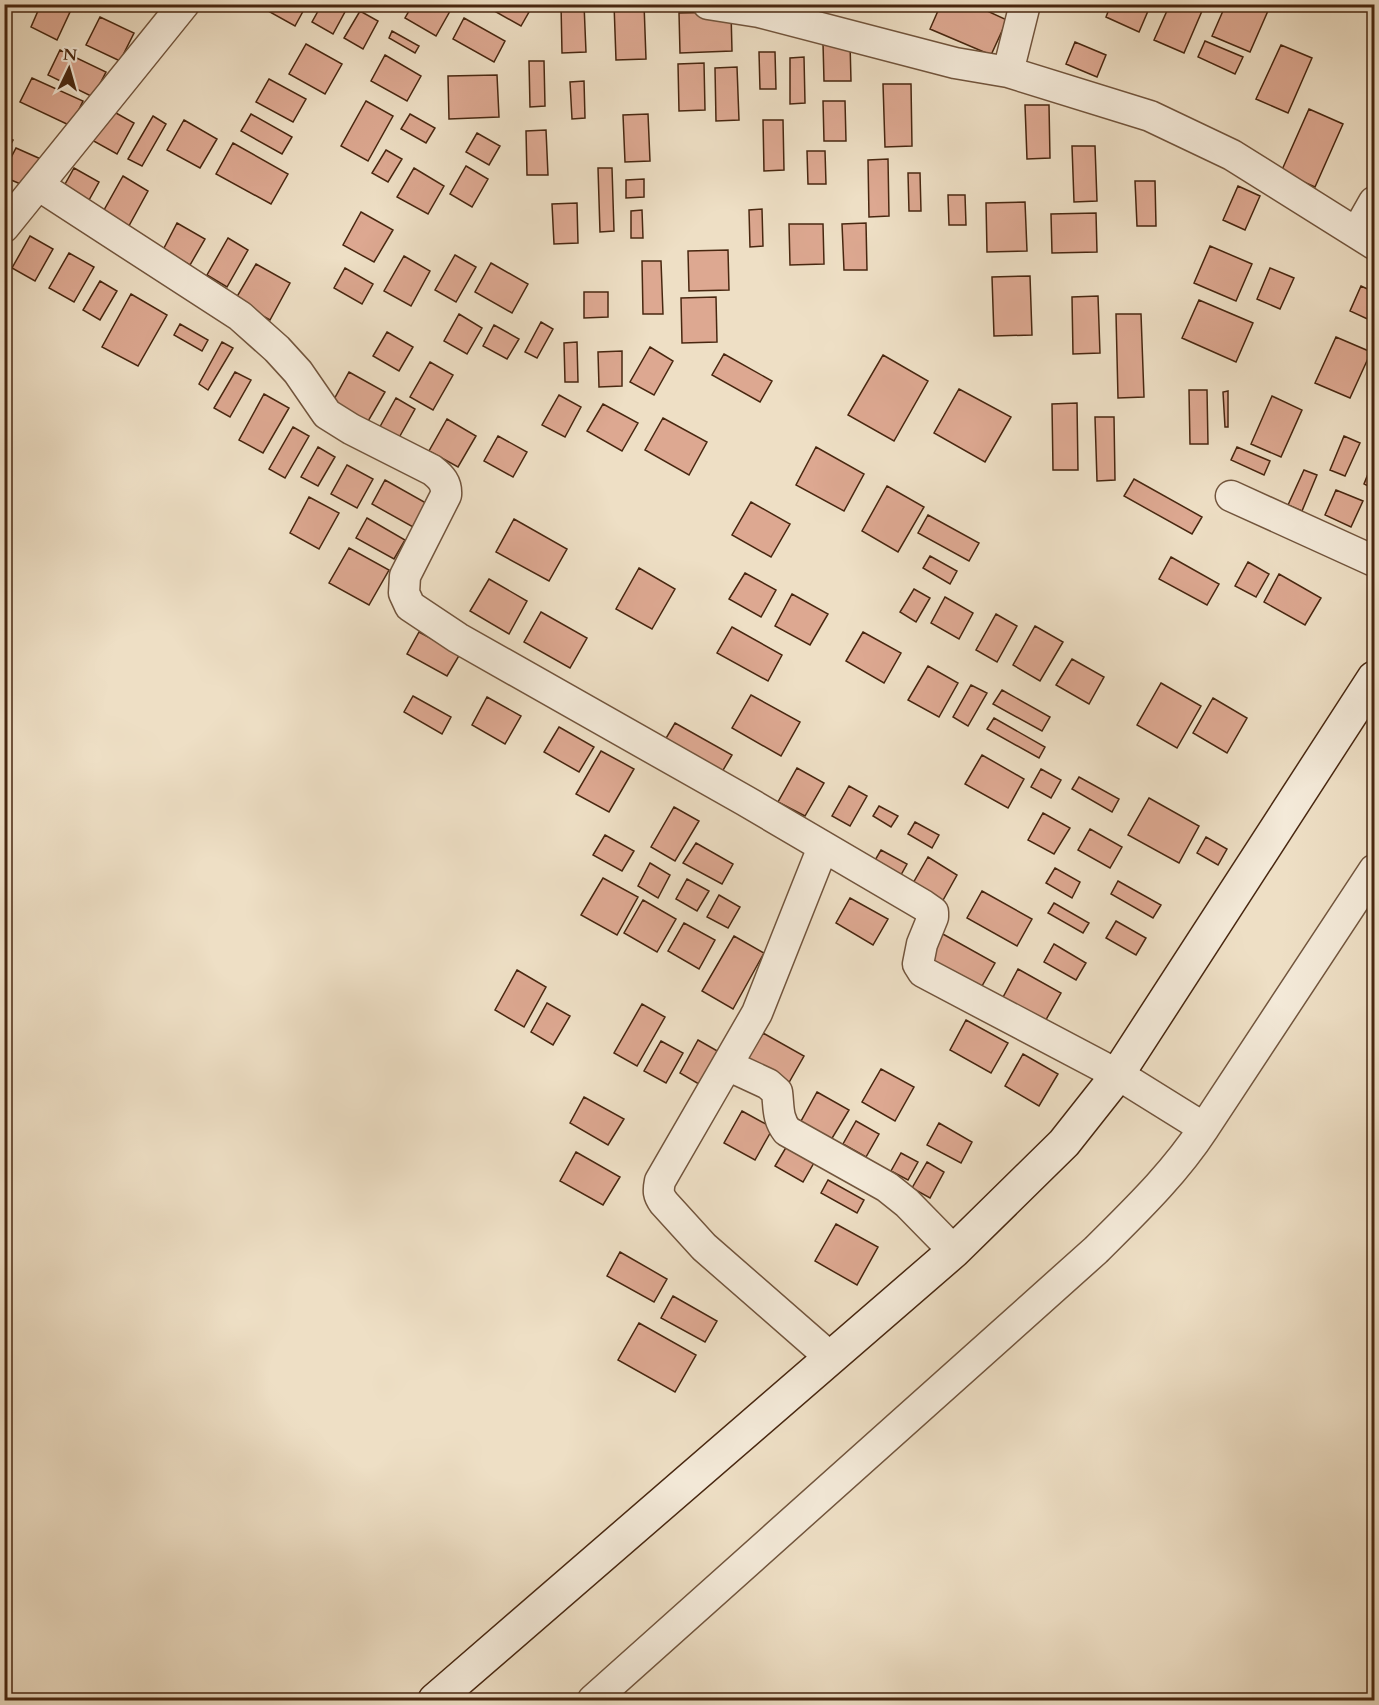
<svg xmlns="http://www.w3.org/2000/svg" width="1379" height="1705" viewBox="0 0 1379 1705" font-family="Cardo,serif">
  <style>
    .building { fill: #dda891; stroke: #482710; stroke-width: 1.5 }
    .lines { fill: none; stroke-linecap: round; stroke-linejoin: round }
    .street-casing { stroke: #72553d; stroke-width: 33 }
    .secondary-casing { stroke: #482710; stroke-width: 36 }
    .street { stroke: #f4ead9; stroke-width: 30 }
    .secondary { stroke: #f4ead9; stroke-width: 33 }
  </style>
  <rect width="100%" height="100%" fill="#eedfc5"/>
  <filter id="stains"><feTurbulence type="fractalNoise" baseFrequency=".00333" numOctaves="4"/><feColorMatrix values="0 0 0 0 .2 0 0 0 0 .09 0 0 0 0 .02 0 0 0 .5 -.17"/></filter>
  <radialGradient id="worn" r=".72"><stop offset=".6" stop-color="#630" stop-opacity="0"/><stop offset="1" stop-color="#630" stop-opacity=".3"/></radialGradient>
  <path class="building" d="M41 4H54L70 12 57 40 31 27Z
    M142 4H165L161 13Z
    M271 4H307L295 26 268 11Z
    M322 4H337L346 10 333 34 312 22Z
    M413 4H454L436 36 405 18Z
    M482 4H515L529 12 521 26Z
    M561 4H584L586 52 562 53Z
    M614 4H644L646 59 616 60Z
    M941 4H972L1007 20 991 55 930 29Z
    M1111 4H1151L1139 32 1106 17Z
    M1170 4H1205L1184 53 1154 40Z
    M1226 4H1271L1250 52 1212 36Z
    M360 11 378 21 363 49 344 38Z
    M731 12 732 51 680 53 679 13Z
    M100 17 134 33 120 61 86 45Z
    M464 18 505 41 494 62 453 39Z
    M392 31 419 46 415 53 389 38Z
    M1205 41 1243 57 1235 74 1198 57Z
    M1075 42 1106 55 1097 77 1066 64Z
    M823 43H850L851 81H824Z
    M306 44 342 64 325 94 289 74Z
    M1281 45 1312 58 1288 113 1256 99Z
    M60 50 106 72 93 97 48 75Z
    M759 52H775L776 89H760Z
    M385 55 421 76 407 101 371 81Z
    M804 57 805 103 790 104V58Z
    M529 61H544L545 106 530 107Z
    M704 63 705 110 679 111 678 64Z
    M737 67 739 120 716 121 715 68Z
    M497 75 499 117 449 119 448 76Z
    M32 78 83 101 71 126 20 102Z
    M269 79 306 99 293 122 256 102Z
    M584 81 585 118 572 119 570 82Z
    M883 84H911L912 146 885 147Z
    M366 101 393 116 368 161 341 146Z
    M823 101H845L846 141H824Z
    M1025 105H1049L1050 158 1027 159Z
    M107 108 134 123 117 154 90 139Z
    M1309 109 1343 124 1315 187 1281 172Z
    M251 114 292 137 282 154 241 131Z
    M410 114 435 128 426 143 401 129Z
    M648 114 650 161 625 162 623 115Z
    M153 116 166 124 142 166 128 159Z
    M184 120 217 139 200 168 167 150Z
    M763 120H783L784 170 764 171Z
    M546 130 548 175H527L526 131Z
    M477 133 500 146 489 165 466 152Z
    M4 136 13 140 4 157Z
    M233 143 288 174 271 204 216 174Z
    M1072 146H1095L1097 201 1074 202Z
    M16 148 43 160 30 188 4 177V171Z
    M386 150 402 159 388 182 372 173Z
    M807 151H825L826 184H808Z
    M888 159 889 216 869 217 868 160Z
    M466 166 488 179 472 207 450 194Z
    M74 168 99 182 84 209 59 195Z
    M414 168 444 186 428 214 397 197Z
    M598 168H612L614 231 600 232Z
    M908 173H920L921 211H909Z
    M123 176 148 191 125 233 99 219Z
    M644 179V197L626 198V180Z
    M1135 181H1155L1156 226H1137Z
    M1238 186 1260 196 1245 230 1223 220Z
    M948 195H965L966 225H949Z
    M1025 202 1027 251 987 252 986 203Z
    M577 203 578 243 554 244 552 204Z
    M762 209 763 246 750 247 749 210Z
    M642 210 643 238H631V211Z
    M361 212 393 230 374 262 343 245Z
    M1096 213 1097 252 1052 253 1051 214Z
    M177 223 205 239 190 265 163 250Z
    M866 223 867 270H844L842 224Z
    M789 224H823L824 264 790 265Z
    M30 236 53 249 35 281 12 268Z
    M228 238 248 250 227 287 207 275Z
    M1210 246 1252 264 1236 301 1194 283Z
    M728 250 729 290 689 291 688 251Z
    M69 253 94 267 74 302 49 288Z
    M455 255 476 267 456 302 435 290Z
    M404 256 430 271 411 306 384 291Z
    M642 261H661L663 314H643Z
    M491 263 528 284 512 313 475 292Z
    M256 264 290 283 270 320 235 300Z
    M345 268 373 284 362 304 334 288Z
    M1270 268 1294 278 1280 309 1257 299Z
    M1030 276 1032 335 994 336 992 277Z
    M100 281 117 291 100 320 83 310Z
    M1361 286 1374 292V322L1350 311Z
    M584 292H608V317L584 318Z
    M131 294 167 315 138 366 102 347Z
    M1098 296 1100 353 1073 354 1072 297Z
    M716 297 717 342 682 343 681 298Z
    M1199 300 1253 323 1236 362 1182 338Z
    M459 314 482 328 467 354 444 341Z
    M1116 314H1141L1144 397 1118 398Z
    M541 322 553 329 537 358 525 352Z
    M180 324 208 340 202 351 174 335Z
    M494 325 519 339 507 359 483 346Z
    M387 332 413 347 399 371 373 356Z
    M1336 337 1371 352 1350 398 1315 383Z
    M222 342 233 348 208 390 199 384Z
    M577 342 578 382H565L564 343Z
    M650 347 673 361 654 395 630 382Z
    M622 351V386L599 387 598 352Z
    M724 354 772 381 760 402 712 375Z
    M883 355 928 381 894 441 848 415Z
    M430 362 453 375 433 410 410 397Z
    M235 372 251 380 230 417 214 408Z
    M349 372 385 392 367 423 332 403Z
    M1374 379V398L1368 395Z
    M959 389 1011 417 985 462 934 433Z
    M1189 390H1207L1208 444H1190Z
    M1228 391V427H1225L1223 392Z
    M264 394 289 408 263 453 239 440Z
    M559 395 581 407 565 437 542 425Z
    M1272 396 1302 410 1281 457 1251 444Z
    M396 398 415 409 396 443 377 432Z
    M1077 403 1078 470H1053L1052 404Z
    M603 404 638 423 622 451 587 431Z
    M1095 417H1114L1115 480 1097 481Z
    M663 418 707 442 689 475 645 450Z
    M447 419 476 436 458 467 429 451Z
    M293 427 309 436 285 478 269 469Z
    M498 436 527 452 513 477 484 461Z
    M1344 436 1360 443 1345 476 1330 470Z
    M318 447 335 457 318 486 301 477Z
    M816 447 864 474 844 511 796 485Z
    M1237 447 1270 461 1264 475 1231 460Z
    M1374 459V489L1364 484Z
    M347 465 373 479 357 508 331 494Z
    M1304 470 1317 475 1302 511 1288 505Z
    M1134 479 1202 517 1192 534 1124 496Z
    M385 480 426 503 413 527 372 504Z
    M887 486 924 507 898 552 862 531Z
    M1336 490 1363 501 1351 527 1325 515Z
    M309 497 339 513 319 549 290 533Z
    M751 502 790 524 771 557 732 535Z
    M928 515 979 543 969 561 918 533Z
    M367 518 405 540 394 559 356 538Z
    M514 519 567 549 549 581 496 552Z
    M1374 528V547L1367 544Z
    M349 548 389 570 369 605 329 583Z
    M930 556 957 571 950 584 923 568Z
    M1171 557 1219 584 1207 605 1159 579Z
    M1248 562 1269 574 1256 597 1235 586Z
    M639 568 675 589 652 629 616 609Z
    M745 573 776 590 761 617 729 599Z
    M1279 574 1321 598 1305 625 1264 602Z
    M489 579 527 601 509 634 470 611Z
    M914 589 930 598 916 622 900 612Z
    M792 594 828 614 810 645 775 626Z
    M945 597 973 613 959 639 931 623Z
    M541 612 587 638 570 668 524 642Z
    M996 614 1017 626 997 662 976 650Z
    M1035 626 1063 642 1040 681 1013 665Z
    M732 627 782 655 768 681 717 653Z
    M419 632 460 654 447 676 407 654Z
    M863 632 901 653 884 683 846 661Z
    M1072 659 1104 677 1089 704 1056 685Z
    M928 666 958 683 939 717 908 700Z
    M1161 683 1201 706 1177 748 1137 725Z
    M971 685 987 693 968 726 953 717Z
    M1002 690 1050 717 1042 731 993 704Z
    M751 695 800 722 781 756 732 728Z
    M413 696 451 717 442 734 404 712Z
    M487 697 521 716 505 744 472 725Z
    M1213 698 1247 718 1227 753 1193 733Z
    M994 718 1045 747 1039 758 987 729Z
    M675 723 732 755 719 777 662 745Z
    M559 727 594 747 579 772 544 752Z
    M601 751 634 769 609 812 576 794Z
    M982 755 1024 779 1008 808 965 784Z
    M797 768 824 783 805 816 778 802Z
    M1041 769 1061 780 1051 798 1031 787Z
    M1079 777 1119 799 1112 812 1072 789Z
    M849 786 867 796 850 826 832 816Z
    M1149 798 1199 826 1179 863 1128 835Z
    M879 806 898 816 891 827 873 816Z
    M674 807 699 821 675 861 651 847Z
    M1043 813 1070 828 1054 854 1028 840Z
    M915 822 939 835 932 848 908 834Z
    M1090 829 1122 847 1110 868 1078 850Z
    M605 835 634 851 622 871 593 855Z
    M1206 837 1227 849 1218 865 1197 853Z
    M696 843 733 864 722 884 683 863Z
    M881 850 907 864 897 882 871 867Z
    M928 857 957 875 942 902 912 885Z
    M650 863 670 875 658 898 638 886Z
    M1055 868 1080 882 1072 898 1046 883Z
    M603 878 638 897 617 935 581 915Z
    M687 879 709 891 697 911 676 899Z
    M1118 881 1161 905 1153 918 1111 894Z
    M982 891 1032 919 1017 946 967 918Z
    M719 895 740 907 728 928 707 917Z
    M850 898 888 919 873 945 836 923Z
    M643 900 676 919 657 952 624 933Z
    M1054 903 1089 923 1083 933 1048 913Z
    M1116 921 1146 938 1136 955 1106 938Z
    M684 923 715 940 699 969 668 951Z
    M941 933 995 963 978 993 925 963Z
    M734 936 764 953 733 1009 702 991Z
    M1054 944 1086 963 1076 980 1044 962Z
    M1018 969 1061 993 1043 1025 1001 1001Z
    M517 970 546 987 524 1027 495 1010Z
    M547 1003 570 1016 553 1045 531 1032Z
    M642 1004 665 1017 637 1066 614 1053Z
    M966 1020 1008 1043 991 1073 950 1050Z
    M763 1033 804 1056 787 1086 745 1063Z
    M698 1040 728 1057 709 1090 680 1073Z
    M661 1041 683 1053 666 1083 644 1071Z
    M1023 1054 1058 1074 1039 1106 1005 1086Z
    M881 1069 914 1087 895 1121 862 1102Z
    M817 1092 849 1110 831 1140 800 1123Z
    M584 1097 624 1119 608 1145 570 1123Z
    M742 1111 773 1128 755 1160 724 1143Z
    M856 1121 879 1134 866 1157 843 1144Z
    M939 1123 972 1142 961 1163 927 1145Z
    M791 1139 819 1154 803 1182 775 1166Z
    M576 1152 620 1177 603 1205 560 1181Z
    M901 1153 918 1162 908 1180 891 1171Z
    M927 1162 944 1172 930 1198 912 1188Z
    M828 1180 864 1200 857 1213 821 1193Z
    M836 1224 878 1247 857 1285 815 1261Z
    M620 1252 667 1279 654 1302 607 1276Z
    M673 1296 717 1321 705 1342 661 1318Z
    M639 1323 696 1355 675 1392 618 1360Z"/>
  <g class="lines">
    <defs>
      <path id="street" d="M708 4 759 12 955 63 1008 72 1150 116 1232 155 1374 244
        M1008 72 1025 4
        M38 185 240 316 277 349 298 372 327 414 351 429 432 470C441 477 447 483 446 495L405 576 404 593 410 606 458 638 744 800 923 905 933 912V917L922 944 918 964 923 972 1122 1077 1204 1128C1174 1174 1134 1212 1096 1250L593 1700
        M4 227 184 4
        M1357 232 1374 202
        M1231 496 1374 561
        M823 847 757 1013 660 1181C658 1191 658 1195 664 1203L704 1247 831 1358
        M727 1065 768 1084 777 1092C779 1107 777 1118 787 1131L887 1187 907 1203 954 1251
        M1204 1128 1374 870"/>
      <path id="secondary" d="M435 1700 954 1251 1064 1143 1113 1081 1374 678"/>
    </defs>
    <use href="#street" class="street-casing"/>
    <use href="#secondary" class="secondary-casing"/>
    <use href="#street" class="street"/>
    <use href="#secondary" class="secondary"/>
  </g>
  <rect width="1379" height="1705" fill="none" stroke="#eedfc5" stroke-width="24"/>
  <rect x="6" y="6" width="1367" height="1693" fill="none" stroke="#482710" stroke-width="3"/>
  <rect x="12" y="12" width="1355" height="1681" fill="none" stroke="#482710" stroke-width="1.5"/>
  <g transform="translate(69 69) rotate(5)" stroke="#f4ead9" stroke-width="4.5" paint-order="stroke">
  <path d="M0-4.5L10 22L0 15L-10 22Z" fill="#482710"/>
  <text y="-9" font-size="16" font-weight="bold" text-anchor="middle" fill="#482710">N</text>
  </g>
  <rect width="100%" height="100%" filter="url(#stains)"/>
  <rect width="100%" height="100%" fill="url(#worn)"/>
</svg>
